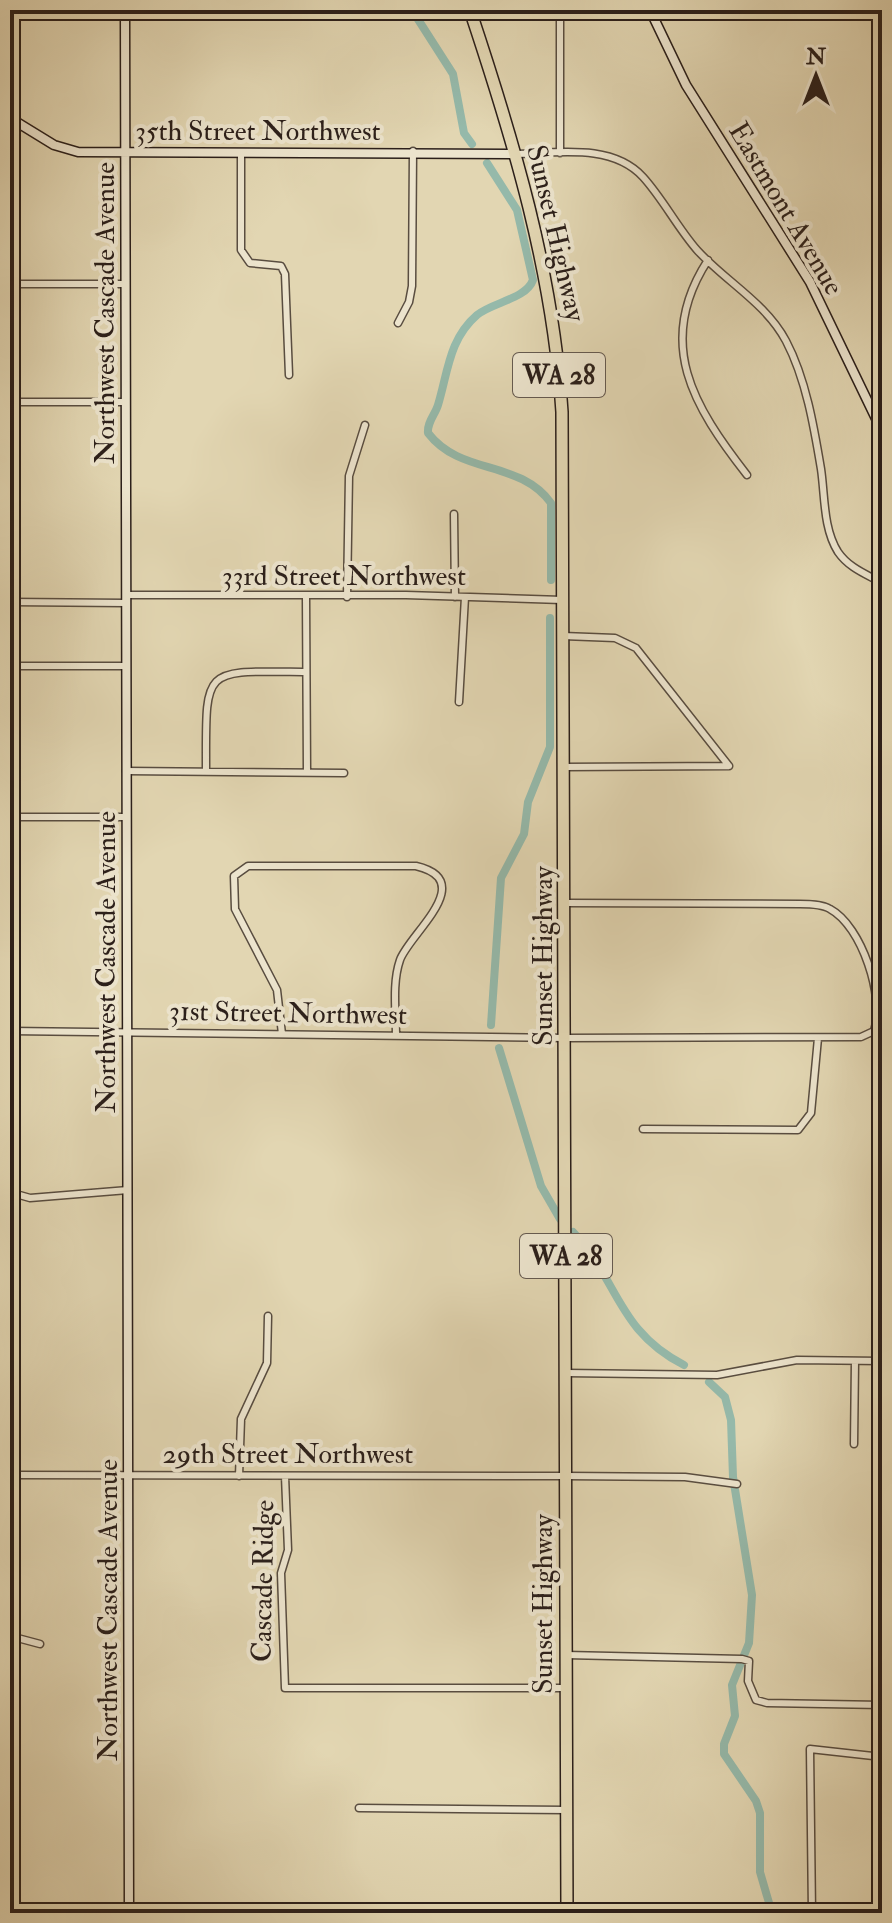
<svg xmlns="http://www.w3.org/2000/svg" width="892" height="1923" viewBox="0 0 892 1923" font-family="'IM FELL Double Pica',serif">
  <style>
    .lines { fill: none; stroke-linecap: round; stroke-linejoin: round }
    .canal { stroke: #95b9aa; stroke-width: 8 }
    .street-casing { stroke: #594d40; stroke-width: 9 }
    .secondary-casing { stroke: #2b1f1a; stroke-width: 11 }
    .highway-casing { stroke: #2b1f1a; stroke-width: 14 }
    .street { stroke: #ece4cd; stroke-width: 6 }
    .secondary { stroke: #ece4cd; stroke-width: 8 }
    .highway { stroke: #e2d6b2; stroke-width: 11 }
    .labels { text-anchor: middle; stroke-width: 8; stroke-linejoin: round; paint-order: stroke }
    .shield { fill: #ece4cd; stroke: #655a50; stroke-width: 2 }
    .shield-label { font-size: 26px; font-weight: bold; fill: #2b1f1a }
    .street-label { font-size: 28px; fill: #2b1f1a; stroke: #ece4cd }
  </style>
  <rect width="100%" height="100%" fill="#e2d6b2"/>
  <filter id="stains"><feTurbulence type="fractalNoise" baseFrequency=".0025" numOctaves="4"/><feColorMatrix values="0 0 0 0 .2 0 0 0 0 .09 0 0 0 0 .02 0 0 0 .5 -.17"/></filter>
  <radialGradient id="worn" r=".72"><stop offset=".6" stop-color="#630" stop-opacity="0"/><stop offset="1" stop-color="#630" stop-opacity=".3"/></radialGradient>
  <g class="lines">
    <path class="canal" d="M412 10 453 74 464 133 472 144
      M487 163 517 210 533 280C526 299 493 302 477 315 449 339 448 372 438 405 435 415 427 422 428 433 461 476 519 459 551 503V580
      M491 1025 501 878 524 834 528 802 550 747V618
      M499 1048 541 1186 560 1219
      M573 1232C618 1279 617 1331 684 1365
      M709 1382 725 1397 731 1420 733 1477 752 1595 749 1643 732 1685 735 1716 724 1744V1754L756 1801 760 1813V1872L772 1913"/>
    <defs>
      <path id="street" d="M241 153V250L250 263 281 266 285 274 289 375
        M560 153V10
        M516 154C557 153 612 143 643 177 663 199 677 227 697 250 725 281 766 303 786 341 806 379 814 427 821 469 825 496 823 528 838 552 849 568 866 574 882 583
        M708 260C654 343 694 407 747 475
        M10 284H125
        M398 323 409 302 412 286 413 151
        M10 402H126
        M454 514 455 597
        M126 595H406L562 600
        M306 597 307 772
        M347 597 349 476 365 425
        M10 602 126 603
        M563 636 615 638 636 648 729 766
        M19 666H126
        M459 702 465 597
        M564 767 729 766
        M126 771 344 773
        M206 771C206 665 201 671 306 672
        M10 817H127
        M10 1031 566 1038 861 1037 874 1031C885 998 862 926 830 909 822 904 809 904 800 904L566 903
        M282 1034 277 990 235 909 234 876 248 866H416C479 881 409 934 400 960 392 983 396 1011 396 1036
        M643 1129 798 1130 811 1113 818 1038
        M10 1184 16 1194 30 1198 128 1190
        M566 1373 717 1375 797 1360 882 1361
        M854 1444 855 1361
        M10 1475 566 1476 685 1477 737 1484
        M239 1476 241 1419 267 1363 268 1316
        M285 1476 288 1550 281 1573 285 1688H566
        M10 1636 40 1644
        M566 1655 742 1659 749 1661 748 1681 756 1700 767 1703 882 1705
        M359 1808 567 1810
        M812 1913 810 1749 882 1757"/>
      <path id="secondary" d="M125 10 129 1913
        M650 10 686 85 810 282 882 431
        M10 118 54 145 78 152 516 154"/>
      <path id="highway" d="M470 10C514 142 553 272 562 412L567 1913"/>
    </defs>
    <use href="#street" class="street-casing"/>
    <use href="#secondary" class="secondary-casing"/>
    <use href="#highway" class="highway-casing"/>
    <use href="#street" class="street"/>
    <use href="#secondary" class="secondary"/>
    <use href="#highway" class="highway"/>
  </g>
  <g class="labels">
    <g class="shield">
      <rect x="513" y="353" width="92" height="44" rx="6"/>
      <rect x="520" y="1234" width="92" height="44" rx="6"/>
    </g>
    <g class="shield-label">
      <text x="559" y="384">WA 28</text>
      <text x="566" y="1265">WA 28</text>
    </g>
    <g class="street-label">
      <text x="258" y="140">35th Street Northwest</text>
      <text transform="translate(787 208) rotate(59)" y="10">Eastmont Avenue</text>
      <text transform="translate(557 233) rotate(77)" y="10">Sunset Highway</text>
      <text transform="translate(104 313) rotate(-90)" y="10">Northwest Cascade Avenue</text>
      <text x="344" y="585">33rd Street Northwest</text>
      <text transform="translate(542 956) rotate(-90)" y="10">Sunset Highway</text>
      <text transform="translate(105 962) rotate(-90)" y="10">Northwest Cascade Avenue</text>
      <text transform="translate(288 1012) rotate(1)" y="10">31st Street Northwest</text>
      <text x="288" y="1463">29th Street Northwest</text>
      <text transform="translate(262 1581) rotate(-89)" y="10">Cascade Ridge</text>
      <text transform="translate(542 1604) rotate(-90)" y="10">Sunset Highway</text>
      <text transform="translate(107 1610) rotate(-90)" y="10">Northwest Cascade Avenue</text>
    </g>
  </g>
  <rect width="892" height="1923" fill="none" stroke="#e2d6b2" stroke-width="40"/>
  <rect x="12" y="12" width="868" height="1899" fill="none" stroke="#2b1f1a" stroke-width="4"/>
  <rect x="20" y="20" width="852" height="1883" fill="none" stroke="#2b1f1a" stroke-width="2"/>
  <g transform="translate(816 76)" stroke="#ece4cd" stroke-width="6" paint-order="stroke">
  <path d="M0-6L14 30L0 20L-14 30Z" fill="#2b1f1a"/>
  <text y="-12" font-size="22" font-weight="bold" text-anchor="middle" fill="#2b1f1a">N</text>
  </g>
  <rect width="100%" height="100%" filter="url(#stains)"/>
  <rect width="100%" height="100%" fill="url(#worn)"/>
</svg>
